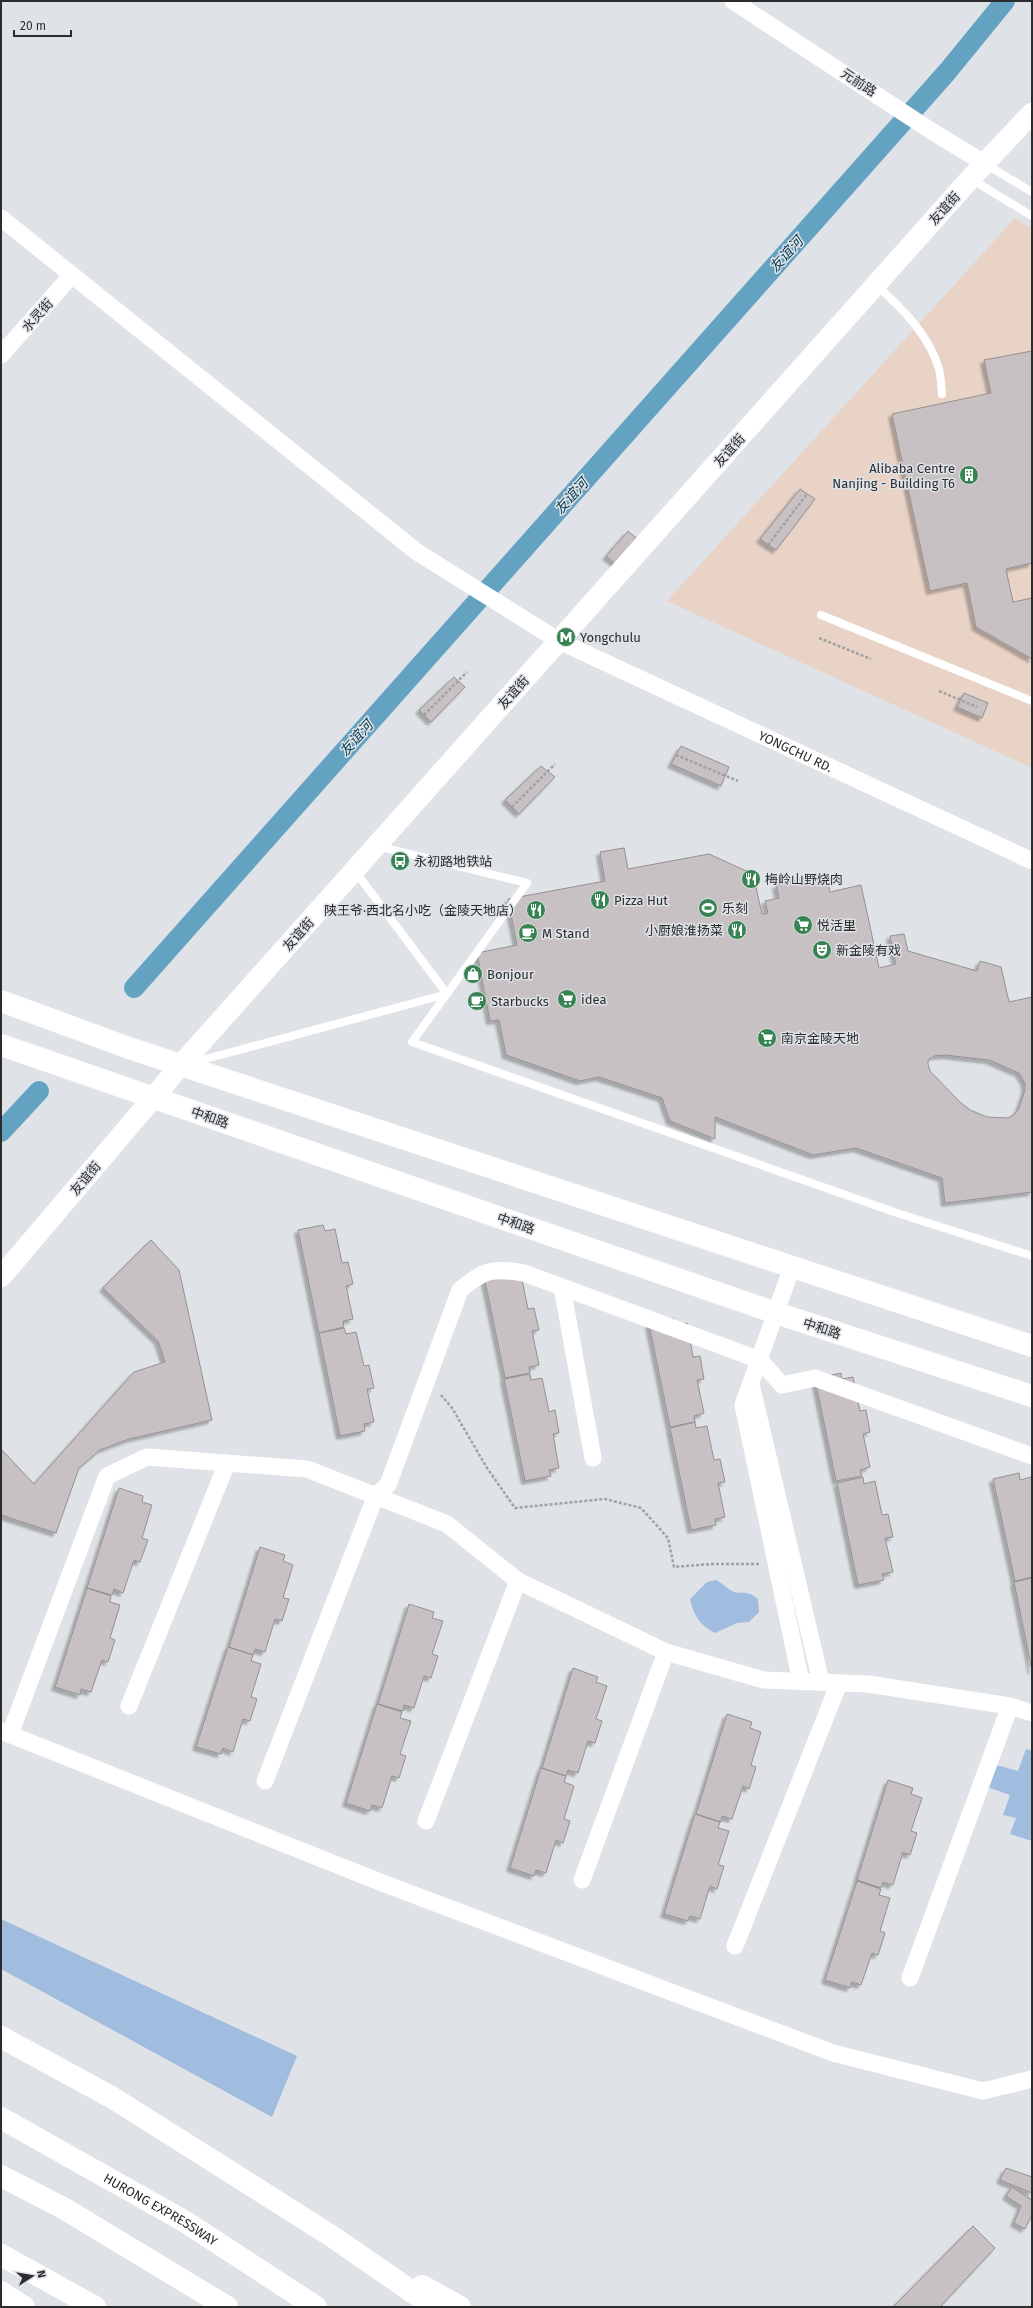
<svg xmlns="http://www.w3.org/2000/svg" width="1033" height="2308" viewBox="0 0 1033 2308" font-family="'Fira Sans','Noto Sans SC',sans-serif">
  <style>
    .commercial { fill: #e9d3c6 }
    .green { fill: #a0bcde }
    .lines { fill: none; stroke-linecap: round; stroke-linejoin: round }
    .canal { stroke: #64a2c1; stroke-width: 20 }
    .building { fill: #c7c1c3; stroke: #959091; fill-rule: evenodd; filter: url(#shadow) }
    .path { stroke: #9fa1a5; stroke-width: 2.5; stroke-dasharray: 3 2; stroke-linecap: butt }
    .service { stroke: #fff; stroke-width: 8 }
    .minor { stroke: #fff; stroke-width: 17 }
    .tertiary { stroke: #fff; stroke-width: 21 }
    .secondary { stroke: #fff; stroke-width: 22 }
    .motorway { stroke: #fff; stroke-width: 22 }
    .labels { text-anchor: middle; stroke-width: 3; stroke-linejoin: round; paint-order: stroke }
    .street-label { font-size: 13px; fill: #2b2c2e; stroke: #dfe2e6 }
    .poi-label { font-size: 13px; fill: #2b2c2e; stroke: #dfe2e6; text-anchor: start }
    .water-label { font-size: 14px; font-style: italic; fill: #023b50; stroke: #dfe2e6 }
  </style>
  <defs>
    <filter id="shadow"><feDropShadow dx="-3.5" dy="3.5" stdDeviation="1" flood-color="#0004"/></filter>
  </defs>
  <rect width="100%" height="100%" fill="#dfe2e6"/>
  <path class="commercial" d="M1015 218 1032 229V768L667 601Z"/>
  <path class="green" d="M716 1580C722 1583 726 1588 732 1591 743 1596 744 1588 758 1599L759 1612 749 1622 737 1623 715 1633C700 1625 694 1616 690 1599L707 1582Z
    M1026 1749 1032 1751V1841L1010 1834 1016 1818 1003 1815 1010 1795 981 1785 989 1763 1018 1771Z
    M1 1919 297 2056 272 2117 1 1969Z"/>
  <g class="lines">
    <path class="canal" d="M134 988 947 72 1005 1
      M1 1132 39 1091"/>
  </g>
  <path class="building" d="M1032 351V563L1006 569 1013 602 1032 598V659L976 627 967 583 930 591 892 414 991 393 984 360Z
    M800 489 815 499 776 550 760 539Z
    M628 531 641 542 620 567 606 556Z
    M454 677 465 687 431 722 419 710Z
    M964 693 988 703 982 718 957 707Z
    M681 746 729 767 721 786 671 764Z
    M541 766 555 777 519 814 505 800Z
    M624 848 628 869 709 854 753 874 762 914 768 913 765 901 779 898 776 885 826 874 830 892 861 885 879 968 896 964 890 936 904 934 908 951 977 971 980 961 1001 967 1009 1002 1032 997V1192L945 1203 942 1178 856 1148 813 1155 715 1117V1139L670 1121 662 1098 599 1077 580 1081 506 1055 499 1020 490 1021 477 953 517 945 508 899 605 881 600 852ZM945 1055 989 1060 1019 1073 1025 1083V1090L1019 1108 1015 1114 1008 1118 987 1117 970 1110 959 1101 930 1071 928 1064V1060L934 1056Z
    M323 1225 325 1231 335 1229 342 1263 348 1262 353 1284 346 1286 353 1319 343 1321 344 1327 319 1333 298 1230Z
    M151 1240 179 1270 212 1420 129 1439 100 1450 79 1468 56 1533 1 1515V1449L34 1484 134 1372 165 1362 158 1341 103 1288Z
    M521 1275 528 1309 534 1308 539 1330 532 1331 539 1365 529 1367 530 1373 505 1378 484 1276Z
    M674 1319 676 1325 687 1323 693 1357 700 1356 704 1379 697 1380 704 1413 694 1416 695 1422 670 1427 649 1324Z
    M344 1328 346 1334 356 1332 364 1366 369 1365 374 1388 367 1389 374 1422 364 1424 365 1431 340 1436 319 1333Z
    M841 1373 842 1379 853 1377 860 1411 866 1410 870 1432 863 1434 870 1467 860 1470 862 1476 836 1481 815 1379Z
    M530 1374 531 1380 542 1378 549 1412 555 1410 559 1433 553 1434 559 1468 549 1470 551 1476 525 1481 504 1379Z
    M695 1422 696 1428 707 1426 714 1460 720 1459 725 1482 718 1483 725 1517 715 1519 716 1525 691 1530 670 1428Z
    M1019 1473 1020 1480 1031 1477 1032 1483V1577L1015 1581 993 1479Z
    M863 1477 864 1484 875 1481 882 1515 888 1514 893 1537 885 1538 893 1572 882 1574 884 1580 858 1585 837 1483Z
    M119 1488 143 1496 142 1502 152 1505 142 1538 148 1540 140 1562 134 1560 123 1593 114 1589 112 1595 87 1588Z
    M260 1547 285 1555 283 1561 293 1565 283 1598 289 1599 282 1621 275 1619 265 1652 255 1649 253 1655 229 1647Z
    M1032 1578V1671L1014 1582Z
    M87 1588 111 1596 110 1602 120 1605 110 1638 115 1640 108 1662 102 1660 91 1692 81 1689 80 1695 55 1687Z
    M409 1604 434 1612 432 1618 443 1621 432 1654 438 1656 431 1678 424 1676 414 1708 404 1705 403 1711 378 1704Z
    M228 1647 253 1655 251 1661 261 1664 251 1697 257 1699 250 1721 243 1719 233 1752 223 1748 221 1754 196 1747Z
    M573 1668 598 1677 596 1682 607 1686 596 1719 602 1721 595 1743 588 1741 578 1773 568 1770 566 1776 542 1768Z
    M377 1704 402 1712 400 1718 411 1721 400 1754 406 1756 399 1778 392 1776 382 1808 372 1805 370 1811 346 1803Z
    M727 1714 752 1722 750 1728 761 1732 751 1765 756 1767 749 1789 743 1786 732 1819 722 1816 721 1822 696 1814Z
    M541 1768 566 1776 564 1782 574 1786 564 1819 570 1821 563 1843 556 1840 546 1873 536 1870 534 1876 510 1868Z
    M888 1780 913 1788 911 1794 922 1798 911 1831 917 1833 910 1855 903 1852 893 1885 883 1882 881 1888 857 1880Z
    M695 1814 720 1822 718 1828 729 1831 718 1865 724 1866 717 1889 710 1886 700 1919 690 1916 688 1921 664 1914Z
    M857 1881 881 1889 879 1895 890 1898 880 1931 885 1933 878 1955 872 1953 861 1985 852 1982 850 1988 825 1980Z
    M1006 2168 1032 2177V2193L1000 2180Z
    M1012 2187 1032 2200V2215L1025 2229 1014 2223 1021 2206 1006 2196Z
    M973 2226 995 2248 940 2307H893Z"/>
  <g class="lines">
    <path class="path" d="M765 549 807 494
      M819 638 871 659
      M939 691 977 707
      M424 715 467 672
      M676 755 738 781
      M512 807 555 764
      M441 1395 452 1408 487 1468 515 1508 605 1499 641 1508 668 1538 674 1567 711 1564H759"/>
    <path class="service" d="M985 164 1032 192
      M971 179 1032 216
      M876 285C901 307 930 336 939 369 941 377 941 386 942 394
      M821 615 1032 701
      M377 846 527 883 412 1042 897 1213 1032 1256
      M191 1063 447 994 355 871"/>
    <g class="minor">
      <path d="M733 1 933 132 984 163"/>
      <path id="s1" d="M1 218 417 552 559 641 1032 861"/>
      <path d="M1 355 72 275"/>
      <path d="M792 1267 743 1405 801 1682"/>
      <path d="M562 1287 593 1458"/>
      <path d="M751 1384 821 1682"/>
      <path d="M129 1706 227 1463"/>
      <path d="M1 1731 385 1884 833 2053 983 2091 1032 2079"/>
      <path d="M10 1734 107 1476 147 1457 307 1469 447 1524 518 1581 666 1652 764 1680 868 1684 1010 1706 1032 1713"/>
      <path d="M265 1781 376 1495 388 1485 460 1290C485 1269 492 1268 524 1273L760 1360 782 1385 815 1378 1032 1456"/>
      <path d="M426 1821 518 1581"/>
      <path d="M582 1880 666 1652"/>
      <path d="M735 1946 839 1683"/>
      <path d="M910 1978 1010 1706"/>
    </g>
    <path class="tertiary" d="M1 1277 181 1065 970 179 1032 113"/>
    <path class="secondary" d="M1 1001 129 1048 1032 1346
      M1 1045 776 1313 1032 1396"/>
    <g class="motorway">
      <path d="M1 2037 113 2098 333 2237 434 2307"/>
      <path id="s2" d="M1 2118 184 2221 316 2307"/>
      <path d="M1 2176 65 2209 227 2307"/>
      <path d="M1 2255 95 2307"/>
      <path d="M422 2286 460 2307"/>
      <path d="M1 2292 24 2307"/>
    </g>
  </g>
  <defs>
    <symbol id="building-disc" viewBox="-11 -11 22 22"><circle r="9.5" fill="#378352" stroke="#dfe2e6"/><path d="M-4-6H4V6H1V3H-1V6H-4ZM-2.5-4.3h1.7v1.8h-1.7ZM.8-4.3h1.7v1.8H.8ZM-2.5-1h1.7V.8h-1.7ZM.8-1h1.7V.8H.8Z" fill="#fff"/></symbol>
    <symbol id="metro-disc" viewBox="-11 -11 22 22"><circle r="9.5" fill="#378352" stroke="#dfe2e6"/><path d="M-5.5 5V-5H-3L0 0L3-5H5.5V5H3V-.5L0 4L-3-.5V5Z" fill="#fff"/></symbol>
    <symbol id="bus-disc" viewBox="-11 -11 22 22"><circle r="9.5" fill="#378352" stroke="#dfe2e6"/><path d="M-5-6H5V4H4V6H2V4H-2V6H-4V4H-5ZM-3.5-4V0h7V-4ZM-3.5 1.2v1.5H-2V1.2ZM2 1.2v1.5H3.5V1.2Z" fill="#fff"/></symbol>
    <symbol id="restaurant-disc" viewBox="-11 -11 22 22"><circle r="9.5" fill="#378352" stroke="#dfe2e6"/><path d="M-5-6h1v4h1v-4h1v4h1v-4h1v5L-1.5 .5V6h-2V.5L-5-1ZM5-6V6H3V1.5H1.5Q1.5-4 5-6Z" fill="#fff"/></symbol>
    <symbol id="stadium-disc" viewBox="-11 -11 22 22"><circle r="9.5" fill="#378352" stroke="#dfe2e6"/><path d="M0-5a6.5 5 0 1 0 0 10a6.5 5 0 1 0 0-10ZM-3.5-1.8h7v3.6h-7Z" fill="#fff"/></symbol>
    <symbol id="supermarket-disc" viewBox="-11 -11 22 22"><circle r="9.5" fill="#378352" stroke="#dfe2e6"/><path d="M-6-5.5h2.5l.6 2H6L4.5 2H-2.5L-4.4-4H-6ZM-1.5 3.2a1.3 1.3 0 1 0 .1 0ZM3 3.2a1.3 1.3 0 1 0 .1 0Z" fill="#fff"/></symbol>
    <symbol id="cafe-disc" viewBox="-11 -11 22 22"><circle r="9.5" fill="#378352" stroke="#dfe2e6"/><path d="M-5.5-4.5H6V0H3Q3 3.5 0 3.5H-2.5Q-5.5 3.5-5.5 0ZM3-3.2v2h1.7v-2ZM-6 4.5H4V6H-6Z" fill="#fff"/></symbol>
    <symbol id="theatre-disc" viewBox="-11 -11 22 22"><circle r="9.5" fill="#378352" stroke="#dfe2e6"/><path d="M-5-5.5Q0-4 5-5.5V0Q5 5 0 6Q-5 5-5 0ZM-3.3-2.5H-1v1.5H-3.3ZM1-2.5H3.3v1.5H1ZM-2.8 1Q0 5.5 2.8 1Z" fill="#fff"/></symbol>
    <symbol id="shop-disc" viewBox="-11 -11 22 22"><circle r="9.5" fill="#378352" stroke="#dfe2e6"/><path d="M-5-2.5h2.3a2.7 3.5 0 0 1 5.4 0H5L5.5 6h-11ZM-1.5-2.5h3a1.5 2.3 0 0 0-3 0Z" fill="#fff"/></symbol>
  </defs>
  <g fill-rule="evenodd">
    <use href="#building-disc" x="958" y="464" width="22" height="22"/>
    <use href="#metro-disc" x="555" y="626" width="22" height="22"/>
    <use href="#bus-disc" x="389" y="850" width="22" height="22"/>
    <use href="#restaurant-disc" x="740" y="868" width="22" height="22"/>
    <use href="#restaurant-disc" x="589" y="889" width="22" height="22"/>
    <use href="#stadium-disc" x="697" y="897" width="22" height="22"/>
    <use href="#restaurant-disc" x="525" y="899" width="22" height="22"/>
    <use href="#supermarket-disc" x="792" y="914" width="22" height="22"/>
    <use href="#restaurant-disc" x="726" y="919" width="22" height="22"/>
    <use href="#cafe-disc" x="517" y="922" width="22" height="22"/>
    <use href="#theatre-disc" x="811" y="939" width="22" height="22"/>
    <use href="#shop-disc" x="462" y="963" width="22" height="22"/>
    <use href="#supermarket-disc" x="556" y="988" width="22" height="22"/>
    <use href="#cafe-disc" x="466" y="990" width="22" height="22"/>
    <use href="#supermarket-disc" x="756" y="1027" width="22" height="22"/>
  </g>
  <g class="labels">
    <g class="street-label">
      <text transform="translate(859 82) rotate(33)" y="5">元前路</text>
      <text transform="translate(944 208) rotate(-48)" y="5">友谊街</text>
      <text transform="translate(37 315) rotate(-48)" y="5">水灵街</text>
      <text transform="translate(729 450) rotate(-48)" y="5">友谊街</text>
      <text transform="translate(513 692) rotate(-48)" y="5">友谊街</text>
      <text dy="5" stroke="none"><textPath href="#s1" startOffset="962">YONGCHU RD.</textPath></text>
      <text transform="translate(298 934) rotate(-48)" y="5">友谊街</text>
      <text transform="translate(210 1117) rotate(19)" y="5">中和路</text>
      <text transform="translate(85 1178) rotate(-50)" y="5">友谊街</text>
      <text transform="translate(516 1223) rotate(19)" y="5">中和路</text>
      <text transform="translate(822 1328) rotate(18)" y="5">中和路</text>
      <text dy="5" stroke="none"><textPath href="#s2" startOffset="184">HURONG EXPRESSWAY</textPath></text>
    </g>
    <g class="poi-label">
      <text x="955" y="473" text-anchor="end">Alibaba Centre<tspan x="955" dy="15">Nanjing - Building T6</tspan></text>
      <text x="580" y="642">Yongchulu</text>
      <text x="414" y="866">永初路地铁站</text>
      <text x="765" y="884">梅岭山野烧肉</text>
      <text x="614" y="905">Pizza Hut</text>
      <text x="722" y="913">乐刻</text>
      <text x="522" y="915" text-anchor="end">陕王爷·西北名小吃（金陵天地店）</text>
      <text x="817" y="930">悦活里</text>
      <text x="723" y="935" text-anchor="end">小厨娘淮扬菜</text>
      <text x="542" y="938">M Stand</text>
      <text x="836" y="955">新金陵有戏</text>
      <text x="487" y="979">Bonjour</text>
      <text x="581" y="1004">idea</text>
      <text x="491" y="1006">Starbucks</text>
      <text x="781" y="1043">南京金陵天地</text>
    </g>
    <g class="water-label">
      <text transform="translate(786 254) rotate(-48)" y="5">友谊河</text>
      <text transform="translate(571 496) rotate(-48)" y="5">友谊河</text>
      <text transform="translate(356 738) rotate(-48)" y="5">友谊河</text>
    </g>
  </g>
  <rect width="1033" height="2308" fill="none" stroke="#2b2c2e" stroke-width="4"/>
  <g transform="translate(32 2276) rotate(78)" stroke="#dfe2e6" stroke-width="3" paint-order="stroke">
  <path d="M0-3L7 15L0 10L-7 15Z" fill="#2b2c2e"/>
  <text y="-6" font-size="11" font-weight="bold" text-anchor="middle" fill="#2b2c2e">N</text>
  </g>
  <path d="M14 30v6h57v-6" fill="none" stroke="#2b2c2e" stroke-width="2"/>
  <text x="20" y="30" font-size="12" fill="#2b2c2e" stroke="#dfe2e6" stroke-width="3" paint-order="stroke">20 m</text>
</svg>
